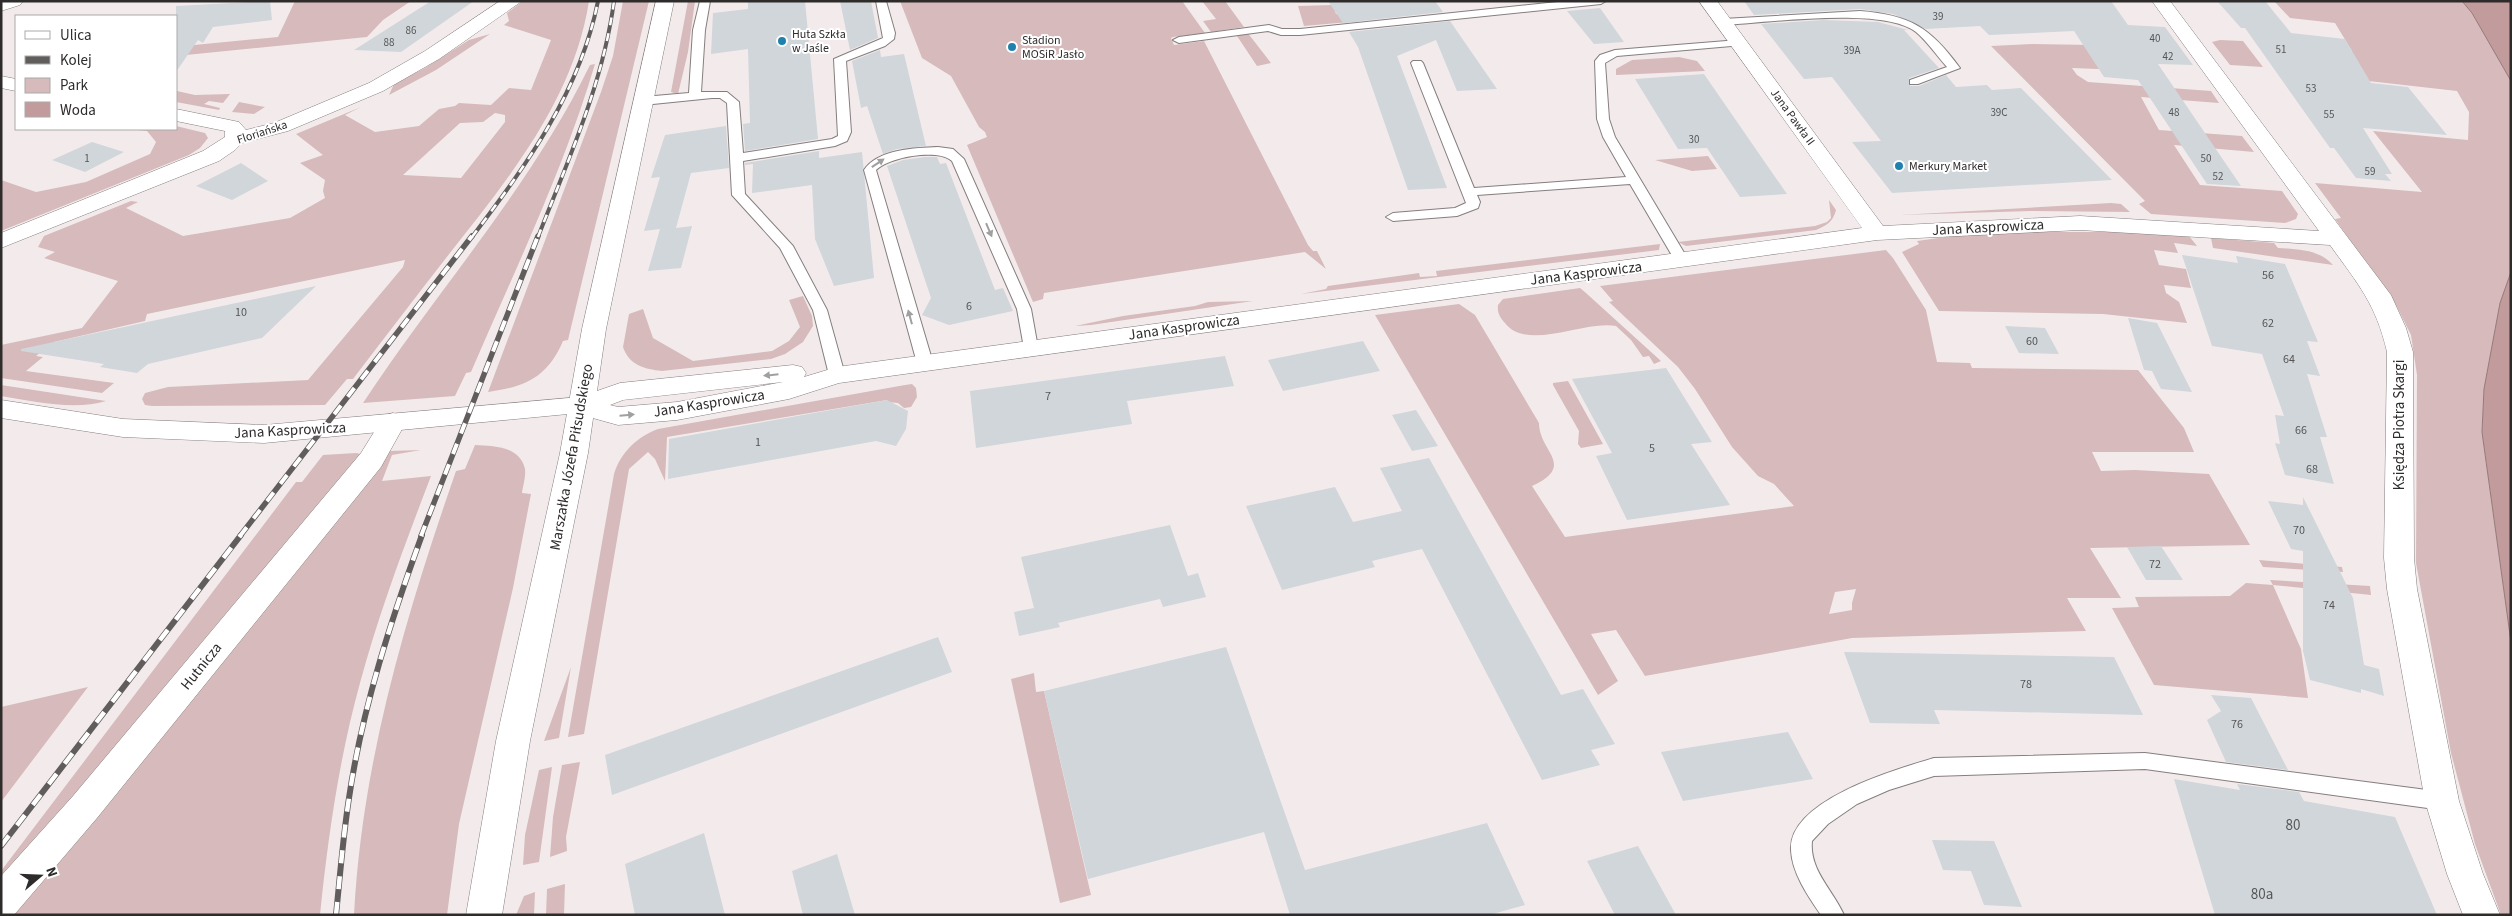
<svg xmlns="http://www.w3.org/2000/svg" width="2512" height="916" viewBox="0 0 2512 916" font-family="'Source Sans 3',sans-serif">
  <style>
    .green { fill: #d7babb; fill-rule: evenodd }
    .water { fill: #c29b9c; stroke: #96797a }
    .building { fill: #d0d6da }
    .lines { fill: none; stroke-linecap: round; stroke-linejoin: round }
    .lane-casing { stroke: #857e7e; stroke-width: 2 }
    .street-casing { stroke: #857e7e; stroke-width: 1 }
    .secondary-casing { stroke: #857e7e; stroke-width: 1 }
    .primary-casing { stroke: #857e7e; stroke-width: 1 }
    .lane { fill: #fff; fill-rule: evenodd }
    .street { fill: #fff; fill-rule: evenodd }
    .secondary { fill: #fff; fill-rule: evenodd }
    .primary { fill: #fff; fill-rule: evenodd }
    .rail-far2-casing { stroke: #615d5d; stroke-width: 4 }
    .rail-far1-casing { stroke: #615d5d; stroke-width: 5.5 }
    .rail-casing { stroke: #615d5d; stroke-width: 6 }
    .rail-far2 { stroke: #fff; stroke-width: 2.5; stroke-dasharray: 8; stroke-linecap: butt }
    .rail-far1 { stroke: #fff; stroke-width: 4; stroke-dasharray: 11; stroke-linecap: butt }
    .rail { stroke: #fff; stroke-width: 4.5; stroke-dasharray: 13; stroke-linecap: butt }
    .oneway { fill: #a1a0a0 }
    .poi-dot { fill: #2181ad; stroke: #fff; stroke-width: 2 }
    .labels { text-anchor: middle; stroke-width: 4; stroke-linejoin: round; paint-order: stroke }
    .far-number-label { font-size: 11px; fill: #565657 }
    .far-poi-label { font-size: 12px; fill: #2e2b2b; stroke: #fff; text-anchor: start }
    .far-street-label { font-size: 12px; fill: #2e2b2b; stroke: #fff }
    .number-label { font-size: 12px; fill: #565657 }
    .street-label { font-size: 15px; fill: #2e2b2b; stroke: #fff }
    .near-number-label { font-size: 15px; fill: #565657 }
  </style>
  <rect width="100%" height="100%" fill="#f3ebeb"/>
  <path class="green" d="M295 1H411L383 20 367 37 176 56 194 45 278 37Z
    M523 1H589C574 100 506 182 446 258 415 298 384 338 353 379H347L325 405 152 406 145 405 142 399 145 393 168 387 308 380 403 267 405 260 147 314 145 321 54 342 36 356 43 357 26 371 114 383 102 393 1 378V345L82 328 118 281 44 258 55 252 38 247 44 236 131 201 138 202 126 208 183 236 290 218 325 198 323 191 325 180 300 163 323 155 296 134 361 107 345 115 375 132 419 126 439 109 455 106 459 103 491 105 509 88 531 90 551 40 504 25 509 21 507 13ZM495 113 505 115V122L461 178 403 175 460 123 483 122Z
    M623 1H649L568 340 563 341C548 377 525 387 488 392L601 92 613 56Z
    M688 1H695L688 52 678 94 671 92Z
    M900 1H1182L1205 33 1173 37 1171 38 1174 45 1204 41 1308 245 1313 251H1317L1326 269 1305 252 1044 293 1043 299 1033 302 967 145 987 137 985 132 979 127 951 76 922 58Z
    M1202 1H1225L1244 27 1211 32 1203 21 1216 19Z
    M2274 1H2462L2472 13 2511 81V272L2500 303 2484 389 2482 432 2511 642V915H2501L2475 844 2451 753 2416 563 2417 375 2411 335 2397 307 2335 219 2341 218 2315 183 2422 192 2373 131 2468 140 2469 112 2457 91 2333 77 2352 51 2335 23 2290 18Z
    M1333 5 1336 14 1358 13 1360 21 1304 26 1298 6Z
    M1247 32 1271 63 1257 66 1235 33Z
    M490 34 436 70 389 95 394 84 425 68 469 40Z
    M2220 40 2243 41 2263 67 2230 65 2212 42Z
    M2032 44 2093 45 2109 64 2098 69 2072 68 2077 75 2088 82 2211 91 2219 103 2141 97 2159 130 2242 136 2254 152 2174 145 2200 185 2282 191 2298 214 2296 219 2285 223 2151 214 2139 204 2145 201 1991 46Z
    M1679 57 1697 61 1705 71 1616 75V69L1632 60Z
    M595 64C564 169 514 272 471 372L466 373 455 396 363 403C438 289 530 188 590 65Z
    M177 91 195 95 230 94 223 103 209 101 204 104 220 108 219 110 176 102Z
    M239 102 265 107 254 114 232 112Z
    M176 126 205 133 208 138 200 148 189 155 1 231V180L36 192 86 182 150 154 156 142 147 131 138 130 176 129Z
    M1708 156 1717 169 1692 171 1655 160Z
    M1829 200 1836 210C1833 222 1827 225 1816 230L1686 246 1678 242 1815 226 1827 222 1831 218Z
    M2111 203 2121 204 2130 212 2031 211 1900 215Z
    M2022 232H2121L2189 236 2197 246 2174 243 2178 253 2154 250 2159 265 2186 269 2191 288 2164 285 2166 293 2179 302 2187 323 2103 314 1939 311 1902 252 1919 244 1917 241 1953 236Z
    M2211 238 2274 243 2278 248C2297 249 2319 249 2333 265L2213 248Z
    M1660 244 1659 250 1301 294 1326 289 1328 286 1419 273 1420 277 1437 276 1436 271Z
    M1886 250 1893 258 1926 310 1937 362 1970 363 1972 368 2138 370 2184 428 2194 452H2092L2101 471 2135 470 2209 474 2250 545 2090 548 2121 598H2067L2086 631 1852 638 1645 676 1616 630 1591 634 1618 681 1598 695 1375 315 1459 304 1475 315 1539 423C1539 452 1577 465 1532 486L1565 537 1794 506 1774 484 1758 476 1732 447 1695 389 1678 367 1609 302 1613 301 1600 286ZM1856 589 1852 603V610L1829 614 1835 592Z
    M1580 288 1586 293 1661 361 1654 364 1649 356 1643 357 1631 340 1616 326C1584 320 1527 352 1505 323 1500 317 1497 313 1498 305L1503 299Z
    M803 296 812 316 813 326 803 342 785 354 771 359 662 371C644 369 629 365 623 347L629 314 643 309 653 338 693 361 772 351 789 341 800 327 789 300Z
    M1253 301 1091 325 1075 326 1123 316 1195 306 1208 302Z
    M1568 381 1603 444 1581 448 1578 444 1579 431 1553 385V383Z
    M1 385 106 401C74 411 33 401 1 396Z
    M905 385 912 384 916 388 917 397 911 407 904 408 898 403 888 402 887 400 667 437 665 481 655 459 648 452 629 469 584 734 568 737 614 474C621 452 637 437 658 429Z
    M475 445C494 446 520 446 525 469 526 476 523 486 522 493L531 494 513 588 459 824 447 915H354C362 761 406 615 456 471L465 469Z
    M421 450 392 455 382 481 431 476C405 544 379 613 360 683 339 759 328 837 320 915H1L389 451Z
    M356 453 361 454 1 896V871L296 482H302L323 455Z
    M2259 560 2342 567 2343 572 2263 567Z
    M2270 580 2370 586 2371 595 2273 585 2301 649 2308 698 2154 685 2112 608 2139 607 2135 597 2230 596 2246 583 2273 585Z
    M571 667 559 738 544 741Z
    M1034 673 1036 692 1044 691 1091 895 1060 903 1011 679Z
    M88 687 1 802V707Z
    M580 762 566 837 567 851 550 857 553 817 562 765Z
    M552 767 539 862 523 865 525 835 539 770Z
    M565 884 564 915H546L547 889Z
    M535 892 534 915H516L524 896Z"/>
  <path class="water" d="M2462 1H2511V81L2472 13Z
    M2511 272V642L2482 432 2484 389 2500 303Z"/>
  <path class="building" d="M270 1 272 20 213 27 203 43 198 40 176 72V6Z
    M431 1H474L401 52 354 50Z
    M748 1H805L818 139 745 151 743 124 750 123 748 49 711 54 713 13 748 9Z
    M840 1H871L878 38 850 50Z
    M1328 1H1435L1443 12 1343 23Z
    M1744 1H2111L2128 25 2165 27 2193 65 2158 64 2241 186 2207 184 2138 80 2104 77 2074 31 1989 35 1980 26 1926 29 1893 14 1860 9 1754 15Z
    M2217 1H2265L2291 33 2345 39 2371 83 2408 87 2447 135 2363 128 2392 174H2385L2391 181 2356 178 2334 148H2330L2245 28H2241Z
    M1600 8 1624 42 1594 44 1567 11Z
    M1824 20 1878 22 1908 30H1904L1939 68 1909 78 1910 86H1919L1946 75 1956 87 1987 85 1992 90 2021 88 2112 180 1892 193 1852 142 1881 141 1832 77 1804 79 1761 24Z
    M1450 21 1497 89 1457 91 1436 40 1397 56 1447 188 1408 190 1358 47 1349 32Z
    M880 50 881 57 904 54 926 146 897 149 883 154 867 106 861 108 852 61Z
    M1704 74 1753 145 1787 194 1740 197 1707 148 1678 149 1635 79Z
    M726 126 729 168 691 173 676 228 692 226 681 268 648 271 660 229 644 231 660 177 651 178 665 135Z
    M92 142 124 152 85 172 52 160Z
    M819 151V158L862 152 874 278 834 286 815 239 812 185 752 193 753 164 745 165V163Z
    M925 157H937L940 164 946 163 995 290 1003 288 1013 311 949 325 922 315 931 298 887 166 903 160Z
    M241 163 268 181 232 200 196 186Z
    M2182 255 2238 263 2236 256 2285 264 2318 342 2307 341 2320 376 2307 374 2327 437H2320L2334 484 2285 475 2275 443 2280 444 2275 415 2284 416 2262 354 2212 346Z
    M316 286 262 338 148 364 137 373 100 367 104 364 21 351V349Z
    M2128 318 2157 323 2192 392 2161 389 2152 371 2144 370Z
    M2005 326 2045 328 2059 354 2019 353Z
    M1363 341 1380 371 1283 391 1268 360Z
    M1225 356 1234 386 1127 401 1132 424 976 448 970 391Z
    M1666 368 1712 442 1691 444 1730 505 1627 520 1596 456 1612 453 1572 379Z
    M887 400 908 411 906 429 896 446 876 441 668 479 669 439Z
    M1416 410 1438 446 1412 451 1392 415Z
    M1429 458 1561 695 1583 689 1615 744 1591 750 1600 765 1542 780 1422 549 1372 561 1375 567 1282 590 1246 506 1335 487 1353 522 1402 511 1380 468Z
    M2303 497 2353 598 2364 665 2379 669 2384 696 2361 689V693L2310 680 2303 651V551L2291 549 2268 501 2303 505Z
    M1170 525 1188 576 1198 573 1206 597 1163 607 1160 599 1058 623 1060 627 1019 636 1014 612 1034 608 1021 557Z
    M2161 546 2183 580H2146L2127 547Z
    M938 637 952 672 612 795 605 755Z
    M1226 647 1305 870 1487 823 1525 905 1489 915H1290L1264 832 1088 879 1044 691Z
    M1844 652 2114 657 2143 715 1934 710 1940 724 1870 723Z
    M2211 695 2251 698 2288 770 2226 762 2207 720 2221 711Z
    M1788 732 1813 779 1683 801 1661 752Z
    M2174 779 2240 790 2237 784 2299 792 2304 801 2395 817 2437 915H2215Z
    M704 833 725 915H635L625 864Z
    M1932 840 1994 841 2022 907 1984 905 1971 871 1943 870Z
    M1638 846 1676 915H1615L1587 861Z
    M837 854 855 915H803L792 871Z"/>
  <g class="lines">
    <defs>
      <path id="lane" d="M700 1H710L705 30 701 92H727L739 102 743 153 832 139 838 136 834 59 883 38 876 1H886L895 33 894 39 885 46 846 61 851 132 847 141 835 146 743 161 745 194 793 246 827 310 845 375 842 379 837 380 829 375 813 310 780 248 732 195 727 103 720 98H712L643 105 637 101 643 97 689 93 693 30Z
        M1567 1H1606L1601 4 1300 35H1281L1268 31 1179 43 1173 40 1179 37 1269 25 1282 29H1300Z
        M1860 11C1910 15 1930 27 1960 68L1918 84H1910V80L1947 67C1937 56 1927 41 1916 32 1883 6 1767 23 1723 25L1718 22 1723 19Z
        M1739 40 1743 41V45L1617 56 1605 63 1609 119 1615 137 1689 261 1687 264H1677L1630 184 1477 195 1480 202 1478 208 1457 216 1393 221 1386 217 1393 213 1455 208 1466 203 1411 63 1413 61H1421L1423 63 1474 188 1626 177 1603 137 1597 119 1595 61 1600 55 1615 50Z
        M938 147 953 149 964 159 1031 309 1038 348 1036 351H1026L1024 348 1017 309 952 161C938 148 889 157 876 170L933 363 925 368 917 363 864 170C878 149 915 148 938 147Z
        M2145 753 2442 792 2449 795 2452 801 2449 807 2442 810 2145 769 1934 776 1889 790 1857 804 1828 824 1812 841C1809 870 1833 890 1844 915H1821C1808 896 1792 873 1791 850 1788 800 1897 769 1934 758Z"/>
      <path id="street" d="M1 1H23L20 5 1 11Z
        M500 1H522L439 59 383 91 288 131 242 143 235 150 219 161 1 248V233L203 151 225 137V131L176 121V109L239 122 246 130 274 123 369 83 425 51Z
        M1699 1H1717L1883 226 2080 216 2319 231 2152 1H2170L2391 295 2406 328 2413 352 2414 558 2417 589 2459 801 2483 874 2500 915H2463L2447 874 2425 801 2387 589 2384 558 2387 352C2376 304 2358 284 2330 245L2080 230 1877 240 839 383 789 399 677 420 618 425 571 412 567 406 571 400 620 383 793 365 802 367 806 373 804 377 837 367 1862 228ZM783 382 677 402 618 407 610 405 623 400Z
        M1 76 16 79V91L1 88Z
        M393 413 402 416 406 422 381 467 97 818 14 915H1V876L73 796 361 453 384 416Z"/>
      <path id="secondary" d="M580 397 589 400 593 406 589 412 264 443 123 437 1 418V400L123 419 264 425Z"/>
      <path id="primary" d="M656 1H674L606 329 588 453 530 741 502 915H466L496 741 560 453 582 329Z"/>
    </defs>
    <use href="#lane" class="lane-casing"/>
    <use href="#street" class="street-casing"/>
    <use href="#secondary" class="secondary-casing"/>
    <use href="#primary" class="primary-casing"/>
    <use href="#lane" class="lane"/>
    <use href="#street" class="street"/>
    <use href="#secondary" class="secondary"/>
    <use href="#primary" class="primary"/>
    <defs>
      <path id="rail-far2" d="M472 237C527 164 580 92 598 1
        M538 237C568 160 603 84 614 1"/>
      <path id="rail-far1" d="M240 536 472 236
        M421 536 538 236"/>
      <path id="rail" d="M1 846 241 535
        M336 915C340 876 343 837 349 798 362 709 391 620 422 535"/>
    </defs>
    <use href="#rail-far2" class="rail-far2-casing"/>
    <use href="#rail-far1" class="rail-far1-casing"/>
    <use href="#rail" class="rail-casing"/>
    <use href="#rail-far2" class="rail-far2"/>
    <use href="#rail-far1" class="rail-far1"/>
    <use href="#rail" class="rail"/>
  </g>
  <defs><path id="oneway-solid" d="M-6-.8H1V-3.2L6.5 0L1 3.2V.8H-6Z" transform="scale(1.25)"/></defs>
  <g class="oneway">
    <use href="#oneway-solid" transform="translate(878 163) rotate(-34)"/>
    <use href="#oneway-solid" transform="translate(989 230) rotate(67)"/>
    <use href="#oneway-solid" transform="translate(910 317) rotate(-105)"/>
    <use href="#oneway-solid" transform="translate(771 375) rotate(174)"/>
    <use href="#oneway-solid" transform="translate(627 415) rotate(-5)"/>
  </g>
  <g class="poi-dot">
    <circle cx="782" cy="41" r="5"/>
    <circle cx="1012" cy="47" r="5"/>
    <circle cx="1899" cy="166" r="5"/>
  </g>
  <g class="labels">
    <g class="far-number-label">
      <text x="1938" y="20">39</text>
      <text x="411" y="34">86</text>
      <text x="2155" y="42">40</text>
      <text x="389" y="46">88</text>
      <text x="2281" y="53">51</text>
      <text x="1852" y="54">39A</text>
      <text x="2168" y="60">42</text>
      <text x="2311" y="92">53</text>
      <text x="1999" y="116">39C</text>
      <text x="2174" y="116">48</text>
      <text x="2329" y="118">55</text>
      <text x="1694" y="143">30</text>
      <text x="87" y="162">1</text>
      <text x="2206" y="162">50</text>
      <text x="2370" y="175">59</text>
      <text x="2218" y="180">52</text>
    </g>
    <g class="far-poi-label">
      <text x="792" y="38">Huta Szkła<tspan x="792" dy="14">w Jaśle</tspan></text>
      <text x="1022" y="44">Stadion<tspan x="1022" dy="14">MOSiR Jasło</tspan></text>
      <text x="1909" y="170">Merkury Market</text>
    </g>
    <g class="far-street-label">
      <text transform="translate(1793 117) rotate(54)" y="4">Jana Pawła II</text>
      <text transform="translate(262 132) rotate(-18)" y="4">Floriańska</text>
    </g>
    <g class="number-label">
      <text x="2268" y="279">56</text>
      <text x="969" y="310">6</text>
      <text x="241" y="316">10</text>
      <text x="2268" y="327">62</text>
      <text x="2032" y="345">60</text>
      <text x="2289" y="363">64</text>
      <text x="1048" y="400">7</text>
      <text x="2301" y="434">66</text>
      <text x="758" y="446">1</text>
      <text x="1652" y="452">5</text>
      <text x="2312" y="473">68</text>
      <text x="2299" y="534">70</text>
      <text x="2155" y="568">72</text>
      <text x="2329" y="609">74</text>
      <text x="2026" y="688">78</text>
      <text x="2237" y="728">76</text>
    </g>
    <g class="street-label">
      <text transform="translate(1988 227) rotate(-3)" y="5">Jana Kasprowicza</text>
      <text transform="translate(1586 273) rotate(-7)" y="5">Jana Kasprowicza</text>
      <text transform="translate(1184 327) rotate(-8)" y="5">Jana Kasprowicza</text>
      <text transform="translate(709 403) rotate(-9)" y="5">Jana Kasprowicza</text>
      <text transform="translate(2399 425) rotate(-90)" y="5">Księdza Piotra Skargi</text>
      <text transform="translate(290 430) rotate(-3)" y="5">Jana Kasprowicza</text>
      <text transform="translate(571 457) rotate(-80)" y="5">Marszałka Józefa Piłsudskiego</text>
      <text transform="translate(201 666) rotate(-51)" y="5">Hutnicza</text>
    </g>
    <g class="near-number-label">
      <text x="2293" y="830">80</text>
      <text x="2262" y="899">80a</text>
    </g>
  </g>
  <rect width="2512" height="916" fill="none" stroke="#2e2b2b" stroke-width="5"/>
  <rect x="15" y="15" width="162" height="115" fill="#ffffff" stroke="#abaaaa"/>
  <rect x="25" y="31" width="25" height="8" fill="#ffffff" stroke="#abaaaa"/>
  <text x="60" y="40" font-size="15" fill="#2e2b2b">Ulica</text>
  <rect x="25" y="56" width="25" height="8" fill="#615d5d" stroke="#abaaaa"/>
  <text x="60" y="65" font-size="15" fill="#2e2b2b">Kolej</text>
  <rect x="25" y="78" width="25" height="15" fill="#d7babb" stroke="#abaaaa"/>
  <text x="60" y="90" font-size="15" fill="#2e2b2b">Park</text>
  <rect x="25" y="102" width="25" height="15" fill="#c29b9c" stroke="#abaaaa"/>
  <text x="60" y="115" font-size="15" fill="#2e2b2b">Woda</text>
  <g transform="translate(40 876) rotate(71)" stroke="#ffffff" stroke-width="4" paint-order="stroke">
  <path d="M0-4L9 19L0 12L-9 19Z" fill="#2e2b2b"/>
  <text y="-8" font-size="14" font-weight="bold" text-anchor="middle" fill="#2e2b2b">N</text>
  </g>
</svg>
